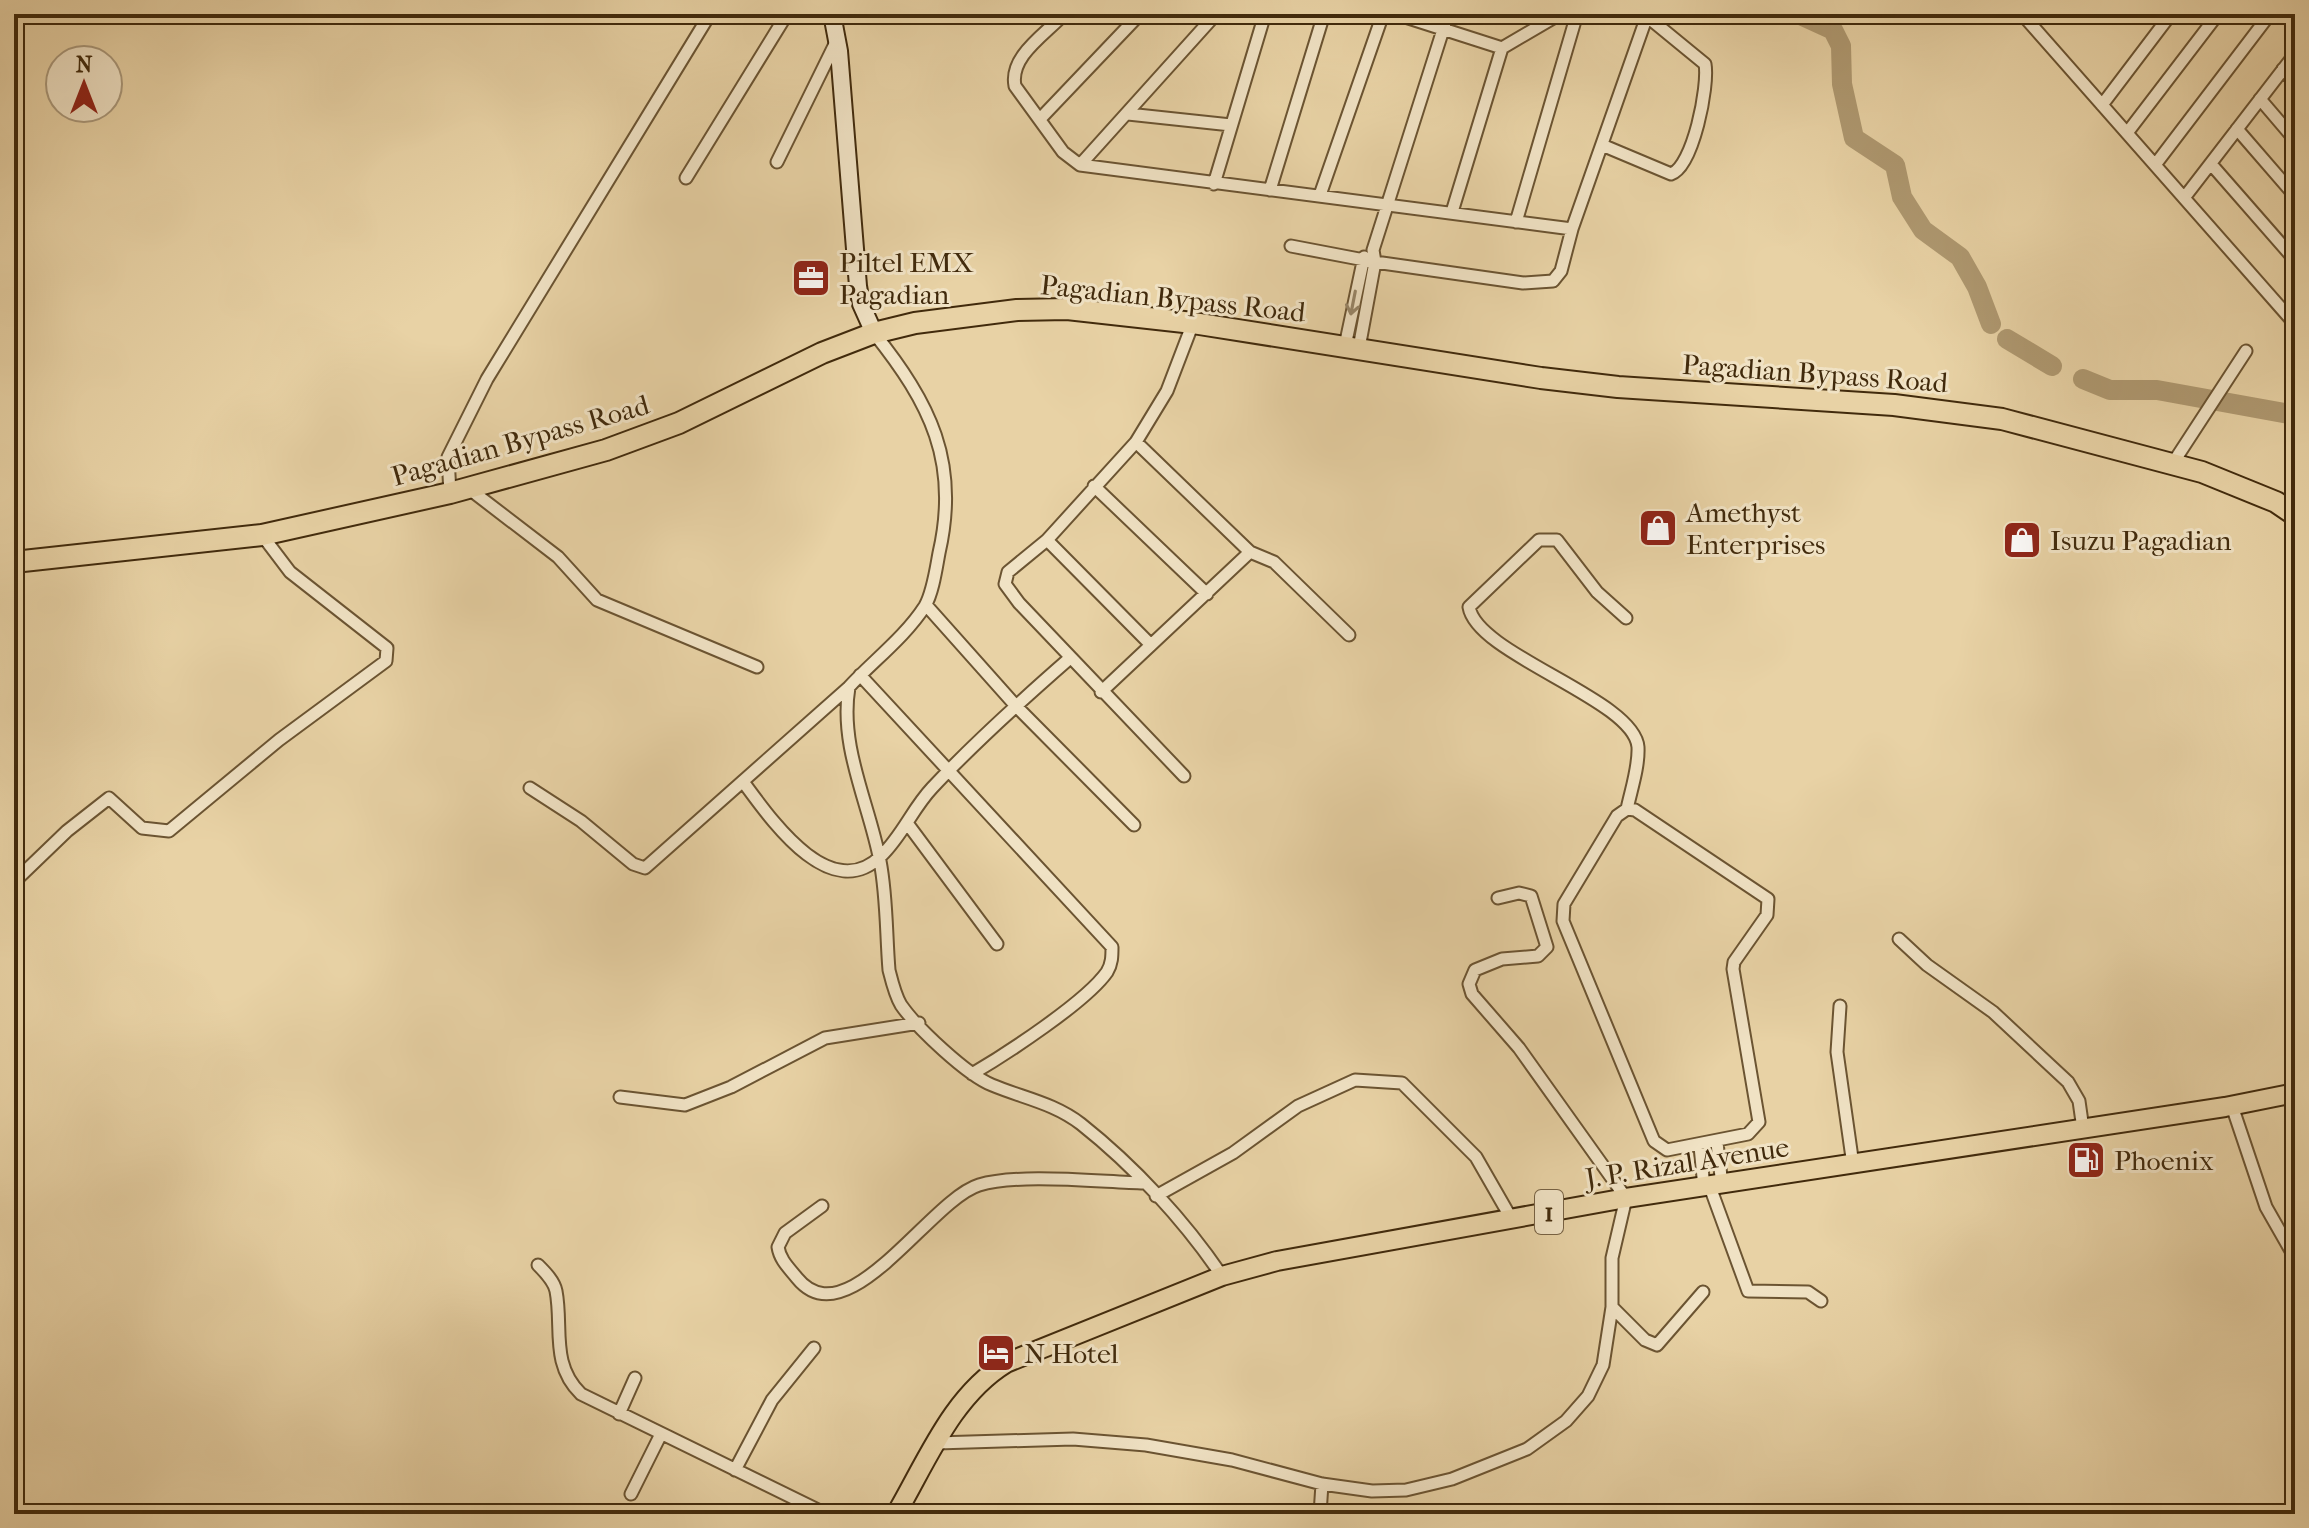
<svg xmlns="http://www.w3.org/2000/svg" width="2309" height="1528" viewBox="0 0 2309 1528" font-family="'IM FELL French Canon',serif">
  <style>
    .lines { fill: none; stroke-linecap: round; stroke-linejoin: round }
    .river { stroke: #af9971; stroke-width: 20 }
    .street-casing { stroke: #6b5432; stroke-width: 15 }
    .secondary-casing { stroke: #412a0c; stroke-width: 20 }
    .primary-casing { stroke: #412a0c; stroke-width: 22 }
    .highway-casing { stroke: #412a0c; stroke-width: 24 }
    .street { stroke: #f0e2c4; stroke-width: 11 }
    .secondary { stroke: #f0e2c4; stroke-width: 16 }
    .primary { stroke: #e8d2a5; stroke-width: 18 }
    .highway { stroke: #e8d2a5; stroke-width: 20 }
    .oneway { stroke: #988668 }
    .labels { text-anchor: middle; stroke-width: 6; stroke-linejoin: round; paint-order: stroke }
    .shield { fill: #f0e2c4; stroke: #766143; stroke-width: 2 }
    .shield-label { font-size: 26px; font-weight: bold; fill: #412a0c }
    .poi-label { font-size: 28px; fill: #412a0c; stroke: #f0e2c4; text-anchor: start }
    .street-label { font-size: 28px; fill: #412a0c; stroke: #f0e2c4 }
  </style>
  <rect width="100%" height="100%" fill="#e8d2a5"/>
  <filter id="stains"><feTurbulence type="fractalNoise" baseFrequency=".0025" numOctaves="4"/><feColorMatrix values="0 0 0 0 .2 0 0 0 0 .09 0 0 0 0 .02 0 0 0 .5 -.17"/></filter>
  <radialGradient id="worn" r=".72"><stop offset=".6" stop-color="#630" stop-opacity="0"/><stop offset="1" stop-color="#630" stop-opacity=".3"/></radialGradient>
  <g class="lines">
    <path class="river" d="M1798 14 1833 30 1841 46 1842 84 1854 138 1895 165 1902 197 1923 230 1960 257 1977 287 1991 324
      M2007 339 2052 366
      M2083 379 2110 390H2157L2295 415"/>
    <defs>
      <path id="street" d="M1064 14C1046 34 1009 56 1015 86L1063 152 1080 165 1572 229
        M1396 14 1502 48 1560 14
        M2022 14 2295 324
        M2283 69 2295 83
        M2260 99 2295 140
        M2102 105 2171 14
        M1128 114 1231 125
        M1040 119 1140 14
        M2237 129 2295 196
        M2127 133 2218 14
        M1602 145 1671 174C1693 167 1709 86 1705 64L1644 14
        M777 162 837 40
        M2211 164 2295 260
        M1080 165 1216 14
        M2155 165 2270 14
        M686 178 787 14
        M1214 184 1265 14
        M1270 190 1324 14
        M1320 195 1383 14
        M2184 198 2295 54
        M1452 212 1502 48
        M1516 222 1577 14
        M1291 246 1375 262 1523 283 1553 281 1561 271 1572 229 1647 16
        M874 333C930 403 960 462 939 553 936 569 933 592 925 606 905 637 873 661 849 687 839 747 869 803 880 861 887 897 886 934 889 970 892 982 895 995 901 1005 917 1028 967 1075 992 1085 1023 1098 1054 1103 1081 1124 1134 1166 1184 1220 1222 1276
        M1345 346 1364 257
        M1359 348 1375 262 1373 250 1448 14
        M2173 463 2246 351
        M1094 486 1207 594
        M468 488 558 557 597 600 757 667
        M450 493 448 457 487 379 710 14
        M1047 540 1151 645
        M1250 552 1274 562 1349 635
        M926 605 1016 706 1134 825
        M1626 618 1597 592 1557 540H1539L1469 607C1477 655 1634 699 1638 747 1639 767 1631 790 1627 809L1617 816 1564 904 1563 921 1654 1141 1667 1150 1748 1134 1759 1122 1733 969 1734 962 1767 915 1768 899 1635 810 1627 809
        M860 675 1112 947C1112 956 1112 964 1107 972 1086 1002 1006 1054 972 1074
        M1101 692 1250 552 1136 442
        M1184 776 1019 603 1005 584 1008 572 1047 540 1136 442 1167 391 1193 323
        M744 783C770 818 830 906 881 856 902 836 913 808 932 788 975 742 1023 699 1070 658
        M530 788 581 821 633 864 645 868 849 687
        M907 823 997 944
        M14 882 67 831 109 798 142 828 169 831 279 740 386 661 387 648 290 572 262 535
        M1899 939 1927 965 1993 1012 2068 1082 2079 1101 2083 1129
        M1840 1006 1837 1052 1853 1165
        M620 1097 685 1105 731 1087 825 1038 919 1023
        M2232 1106 2266 1207 2295 1258
        M1717 1143 1722 1185
        M1700 1146 1704 1188
        M1710 1187 1748 1291 1808 1292 1821 1301
        M1156 1196 1233 1153 1298 1106 1355 1080 1402 1083 1476 1157 1511 1218
        M822 1206 785 1233 778 1247C780 1260 789 1268 797 1278 847 1340 930 1200 979 1185 1019 1173 1100 1182 1144 1183
        M538 1265C545 1272 554 1281 556 1291 563 1327 550 1364 581 1394L826 1514
        M1612 1307 1645 1340 1657 1345 1703 1292
        M619 1414 635 1378
        M937 1443 1073 1439 1146 1445 1232 1460 1322 1484 1372 1491 1406 1490 1452 1479 1527 1449 1566 1421 1588 1396 1603 1365 1612 1307V1258L1626 1198 1519 1048 1472 994 1469 984 1475 970 1502 959 1538 956 1547 947 1531 896 1519 893 1498 898
        M735 1470 772 1400 814 1348
        M631 1494 661 1434
        M1320 1514 1322 1484"/>
      <path id="secondary" d="M832 14 839 51 858 286 861 304 874 333"/>
      <path id="primary" d="M896 1514C927 1461 952 1396 1006 1363L1222 1276 1277 1261 1626 1198 2225 1107 2295 1093"/>
      <path id="highway" d="M14 562 262 535 450 493 606 450 679 423 822 353 874 333 915 323 1017 310 1067 309 1193 323 1541 378 1618 387 1894 405 2002 419 2202 472 2276 502 2295 515"/>
    </defs>
    <use href="#street" class="street-casing"/>
    <use href="#secondary" class="secondary-casing"/>
    <use href="#primary" class="primary-casing"/>
    <use href="#highway" class="highway-casing"/>
    <use href="#street" class="street"/>
    <use href="#secondary" class="secondary"/>
    <use href="#primary" class="primary"/>
    <use href="#highway" class="highway"/>
  </g>
  <defs><path id="oneway-shaft" d="M-6 0H5M1.5-3L5.5 0L1.5 3" fill="none" stroke-width="1.6" stroke-linecap="round" stroke-linejoin="round" transform="scale(2)"/></defs>
  <use class="oneway" href="#oneway-shaft" transform="translate(1353 303) rotate(101)"/>
  <defs>
    <symbol id="office-square" viewBox="-11 -11 22 22"><rect x="-9" y="-9" width="18" height="18" rx="4" fill="#8f2418" stroke="#f0e2c4"/><path d="M-6-3h4V-5.5h4V-3h4V5H-6ZM-1-4.5V-3h2v-1.5ZM-6 0V1H6V0Z" fill="#fff"/></symbol>
    <symbol id="shop-square" viewBox="-11 -11 22 22"><rect x="-9" y="-9" width="18" height="18" rx="4" fill="#8f2418" stroke="#f0e2c4"/><path d="M-5-2.5h2.3a2.7 3.5 0 0 1 5.4 0H5L5.5 6h-11ZM-1.5-2.5h3a1.5 2.3 0 0 0-3 0Z" fill="#fff"/></symbol>
    <symbol id="fuel-square" viewBox="-11 -11 22 22"><rect x="-9" y="-9" width="18" height="18" rx="4" fill="#8f2418" stroke="#f0e2c4"/><path d="M-5.5-6h7V0h2V4h1.3V-2.5L3-4.5l.8-.8L6-3V5H2.5V1h-1V6h-7ZM-4.2-4.7v3.2H.2V-4.7Z" fill="#fff"/></symbol>
    <symbol id="hotel-square" viewBox="-11 -11 22 22"><rect x="-9" y="-9" width="18" height="18" rx="4" fill="#8f2418" stroke="#f0e2c4"/><path d="M-6-4.5h1.5V1H6V5H4.5V3h-9V5H-6ZM-4 0a1.8 1.8 0 1 1 3.6 0ZM.5 0V-2.5h3Q6-2.5 6 0Z" fill="#fff"/></symbol>
  </defs>
  <g fill-rule="evenodd">
    <use href="#office-square" x="789" y="256" width="44" height="44"/>
    <use href="#shop-square" x="1636" y="506" width="44" height="44"/>
    <use href="#shop-square" x="2000" y="518" width="44" height="44"/>
    <use href="#fuel-square" x="2064" y="1138" width="44" height="44"/>
    <use href="#hotel-square" x="974" y="1331" width="44" height="44"/>
  </g>
  <g class="labels">
    <rect class="shield" x="1535" y="1190" width="28" height="44" rx="6"/>
    <g class="shield-label">
      <text x="1549" y="1221">1</text>
    </g>
    <g class="poi-label">
      <text x="839" y="272">Piltel EMX<tspan x="839" dy="32">Pagadian</tspan></text>
      <text x="1686" y="522">Amethyst<tspan x="1686" dy="32">Enterprises</tspan></text>
      <text x="2050" y="550">Isuzu Pagadian</text>
      <text x="2114" y="1170">Phoenix</text>
      <text x="1024" y="1363">N Hotel</text>
    </g>
    <g class="street-label">
      <text transform="translate(1173 298) rotate(6)" y="10">Pagadian Bypass Road</text>
      <text transform="translate(1815 373) rotate(4)" y="10">Pagadian Bypass Road</text>
      <text transform="translate(520 440) rotate(-16)" y="10">Pagadian Bypass Road</text>
      <text transform="translate(1687 1162) rotate(-9)" y="10">J. P. Rizal Avenue</text>
    </g>
  </g>
  <rect width="2309" height="1528" fill="none" stroke="#e8d2a5" stroke-width="48"/>
  <rect x="16" y="16" width="2277" height="1496" fill="none" stroke="#412a0c" stroke-width="4"/>
  <rect x="24" y="24" width="2261" height="1480" fill="none" stroke="#412a0c" stroke-width="2"/>
  <g transform="translate(84 84)"><circle r="38" fill="#f0e2c4" stroke="#aa987a" stroke-width="2"/>
  <path d="M0-6L14 30L0 20L-14 30Z" fill="#8f2418"/>
  <text y="-12" font-size="22" font-weight="bold" text-anchor="middle" fill="#412a0c">N</text>
  </g>
  <rect width="100%" height="100%" filter="url(#stains)"/>
  <rect width="100%" height="100%" fill="url(#worn)"/>
</svg>
